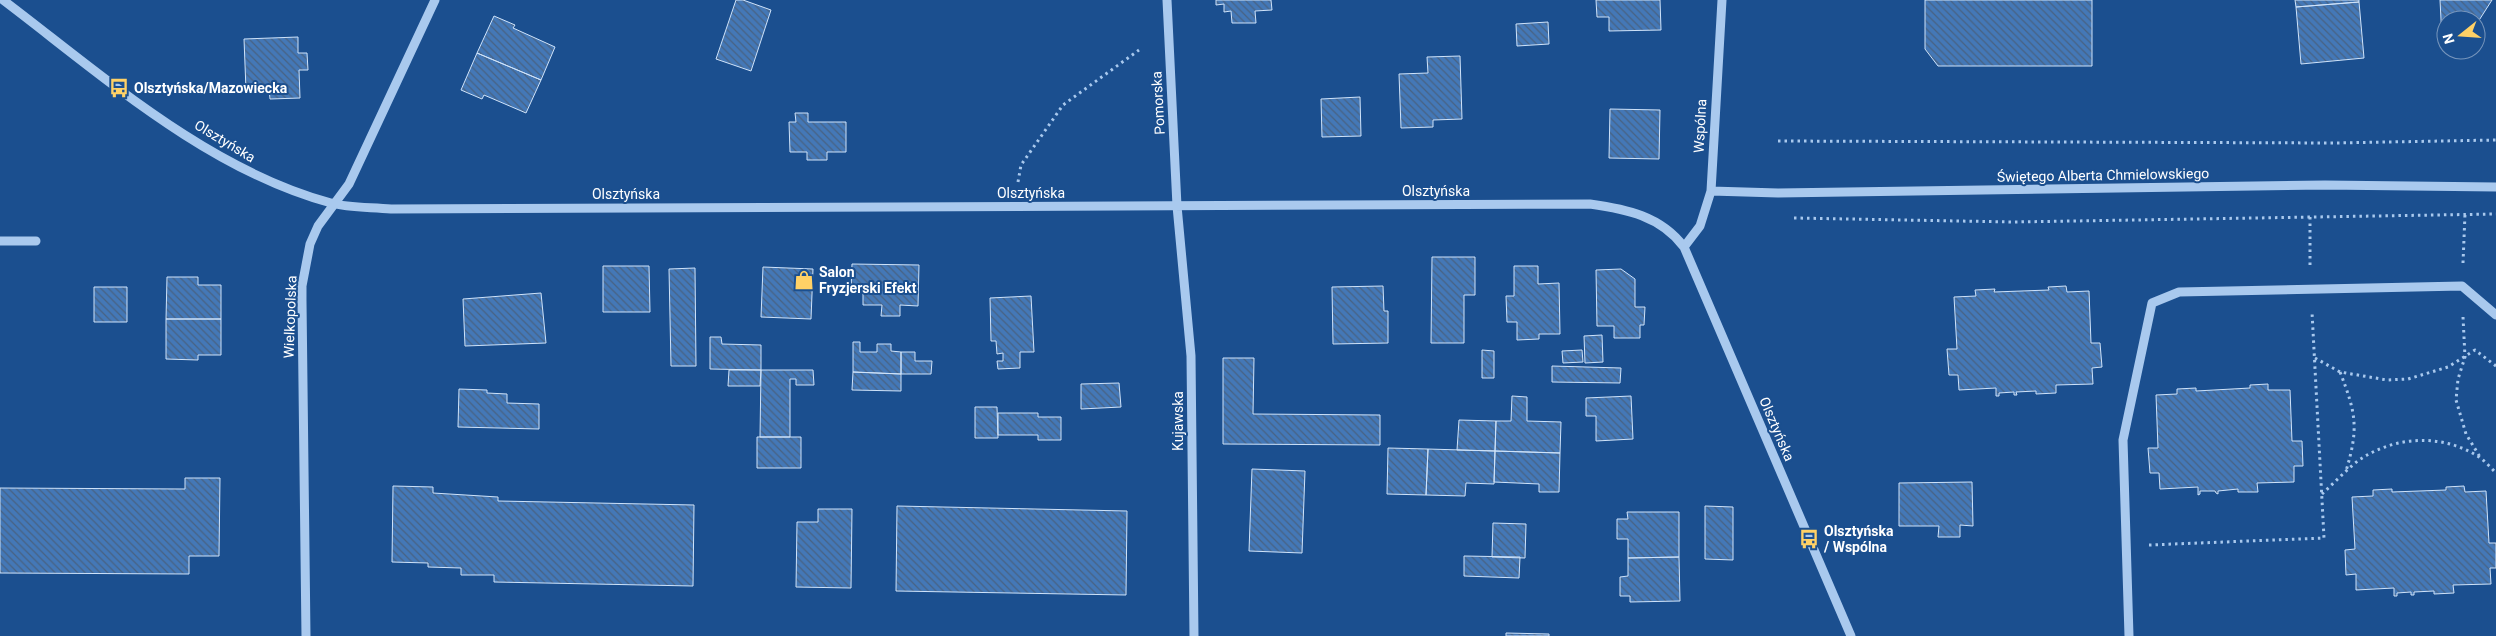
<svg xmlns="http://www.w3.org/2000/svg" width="2496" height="636" viewBox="0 0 2496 636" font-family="Roboto,sans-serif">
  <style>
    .building { fill: url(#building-back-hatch); stroke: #cfe3fa }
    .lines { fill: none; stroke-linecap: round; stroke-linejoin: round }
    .path { stroke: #a9c9ee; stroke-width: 3; stroke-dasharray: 2.5 4; stroke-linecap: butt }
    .minor { stroke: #a9c9ee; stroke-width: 9 }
    .labels { text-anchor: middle; stroke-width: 4; stroke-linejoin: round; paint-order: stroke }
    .poi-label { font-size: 14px; font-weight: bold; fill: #fff; stroke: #1b4f8f; text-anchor: start }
    .street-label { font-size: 14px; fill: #fff; stroke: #1b4f8f }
  </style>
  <defs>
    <pattern id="building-back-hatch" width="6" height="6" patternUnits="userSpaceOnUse" patternTransform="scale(1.25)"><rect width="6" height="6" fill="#4478b7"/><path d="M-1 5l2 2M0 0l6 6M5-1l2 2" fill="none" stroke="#486282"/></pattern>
  </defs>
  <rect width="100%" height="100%" fill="#1b4f8f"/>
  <path class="building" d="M736 0H743L771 10 751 71 716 59Z
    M1216 0H1271L1272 10 1255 11 1256 23H1232L1231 11 1224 12V4L1216 5Z
    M1596 0H1660L1661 30 1609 31V17H1597Z
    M1925 0H2092V66H1938L1925 49Z
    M2295 0H2359V2L2296 7Z
    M2440 0H2492L2476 25V20H2446V39H2442Z
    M2359 2 2364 58 2301 64 2296 7Z
    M494 16 515 25 513 28 555 47 541 80 477 53Z
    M1548 22 1549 44 1517 46 1516 24Z
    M298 37V53H307L308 70H299L300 98 270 99 269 89 246 90 244 39Z
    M477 53 541 80 526 113 484 95 482 99 461 90Z
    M1460 56 1462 119 1433 120V127L1401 128 1399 74 1428 73 1427 57Z
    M1360 97 1361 136 1322 137 1321 99Z
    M1610 109 1660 110 1659 159 1609 158Z
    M795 113H808V122H846V152H827V160H807V152H790L789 122H796Z
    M1432 257H1475V295H1464V343H1431Z
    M852 264 919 265 918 306 900 305V316H881L882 305H863V291H851Z
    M603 266H649L650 312H603Z
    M1514 266H1538V284L1559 283 1560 334H1539V339L1517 340V322H1507L1506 296H1514Z
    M763 267 813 269 811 319 761 317Z
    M695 268 696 366H671L669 269Z
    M1621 269 1635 279V307H1645L1644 325H1640V338H1614V326H1597L1596 270Z
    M167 277H198V285H221V319H166Z
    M1383 286 1384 311H1388V343L1333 344 1332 287Z
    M2066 286 2067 292 2089 291 2091 343H2100L2102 367 2092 368 2093 384 2056 385V393L2036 394V391L2016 392 2017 395H2014V392L1999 393V396H1996V388L1959 390 1958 375H1949L1947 349H1957L1954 297 1976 296 1975 290 1995 289 1994 292 2049 290 2048 287Z
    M94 287H127V322H94Z
    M541 293 546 343 465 346 463 299Z
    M1031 296 1034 352H1020V368L998 369 997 361H1003V353L997 354 996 341H991L990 298Z
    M166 319H221V355H198V360L166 359Z
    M1602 335 1603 362 1585 363 1584 336Z
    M710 337H721L722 344 761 345V370L710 369Z
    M853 342H860V352H877V344H891V351L901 352V374L853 372Z
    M1482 350 1494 351V378H1482Z
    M1582 350 1583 362 1563 363 1562 351Z
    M901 352H915V361H932L931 374H901Z
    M1223 358H1254L1253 414 1380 415V445L1223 444Z
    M1552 366 1621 368 1620 383 1552 382Z
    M729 370H761L760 386H728Z
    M761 370H813L814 385H796V379H790V437H760Z
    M853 372 901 374V391L852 390Z
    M1119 383 1121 407 1081 409V384Z
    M2268 384V390H2290L2292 441H2302L2303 466H2294V482L2257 483 2258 492H2238V489L2218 491V494L2216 493 2215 491H2200V494L2198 495V487L2160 489 2159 473H2150L2148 448H2158L2156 395 2177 394V389L2196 388V391L2250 388V385Z
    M459 389 487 390V393L507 394V403L539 404V429L458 427Z
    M1512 396 1527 397V421L1561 422 1560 453 1495 451 1496 421H1511Z
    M1631 396 1633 439 1596 441V416H1586V398Z
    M975 407H997L998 438H975Z
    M998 413H1038V417H1061V440H1038V435H998Z
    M1459 420 1496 421 1495 451 1457 450Z
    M757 437H801V468H757Z
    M1388 448 1428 449 1426 495 1387 494Z
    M1428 449 1495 451 1494 484 1466 483 1465 496 1426 495Z
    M1495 451 1560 453 1559 492H1539V484L1494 482Z
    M1252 469 1305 471 1302 553 1249 551Z
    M185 478H220L219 556H189V574L0 573V488L185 489Z
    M1972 482 1973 526 1960 525V537H1938L1939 526H1899V483Z
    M393 486 433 487V493L498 497V501L694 505 693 586 494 582V575H461V568L428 567V563L392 562Z
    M2464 486 2465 492 2486 491 2489 543H2496V568H2490L2491 584 2453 585 2454 593 2434 594V591L2414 592V595H2411V592L2397 593V596H2394V588L2356 590V574L2346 575 2345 550 2355 549 2352 497 2373 496V490L2392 489V492L2446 490V487Z
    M897 506 1127 511 1126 595 896 591Z
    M1705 506 1733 507V560L1705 559Z
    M818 509H852L851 588 796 587 797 522H818Z
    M1627 512H1679V557L1628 558V539H1617V519H1628Z
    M1493 523 1526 524 1525 558 1492 557Z
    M1464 556 1520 557 1519 578 1464 576Z
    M1679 557 1680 601 1630 602V596H1620V577L1628 576V558Z
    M1506 633 1549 634V636H1506Z"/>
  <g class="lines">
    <path class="path" d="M1778 141 2335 143 2496 140
      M1018 182 1021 165 1063 105 1139 50
      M2310 217V266
      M1794 218 2013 222 2496 214
      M2463 263 2465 214
      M2463 317 2465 357 2458 379 2456 400 2466 434 2480 457
      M2315 358 2340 372 2387 380 2408 379 2448 367 2475 350 2496 366
      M2340 372C2356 413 2359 428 2346 471
      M2322 494C2334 483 2346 470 2359 460 2395 436 2442 433 2479 457 2485 461 2491 468 2496 473
      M2149 545 2324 538 2312 312"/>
    <path class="minor" d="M3 0C102 75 208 170 331 203 349 208 372 207 391 209L1590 204C1626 209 1661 216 1684 247L1851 636
      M1167 0 1177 206 1191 356 1194 636
      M1711 191 1778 193 2325 185 2496 187
      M0 241H36
      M1684 247 1700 226 1711 191 1722 0
      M306 636 302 301V286L310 244 318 226 349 184 435 0
      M2129 636 2123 440 2152 303 2179 292 2462 286 2496 315"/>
  </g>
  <defs>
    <symbol id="bus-bare" viewBox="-9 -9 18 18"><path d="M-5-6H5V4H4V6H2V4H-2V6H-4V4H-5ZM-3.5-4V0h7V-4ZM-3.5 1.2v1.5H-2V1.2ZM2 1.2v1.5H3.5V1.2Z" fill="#ffd166" stroke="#1b4f8f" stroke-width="2.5" paint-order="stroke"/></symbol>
    <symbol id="shop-bare" viewBox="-9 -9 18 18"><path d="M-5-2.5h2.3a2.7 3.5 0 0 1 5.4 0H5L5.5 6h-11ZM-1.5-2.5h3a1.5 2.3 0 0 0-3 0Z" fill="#ffd166" stroke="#1b4f8f" stroke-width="2.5" paint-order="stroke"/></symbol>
  </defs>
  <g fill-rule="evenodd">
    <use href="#bus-bare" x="105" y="74" width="28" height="28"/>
    <use href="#shop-bare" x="790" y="266" width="28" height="28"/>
    <use href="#bus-bare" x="1795" y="525" width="28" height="28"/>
  </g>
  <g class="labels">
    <g class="poi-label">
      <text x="134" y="93">Olsztyńska/Mazowiecka</text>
      <text x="819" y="277">Salon<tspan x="819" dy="16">Fryzjerski Efekt</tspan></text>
      <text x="1824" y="536">Olsztyńska<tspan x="1824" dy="16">/ Wspólna</tspan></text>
    </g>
    <g class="street-label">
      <text transform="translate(1158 103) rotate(-93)" y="5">Pomorska</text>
      <text transform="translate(1700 126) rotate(-87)" y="5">Wspólna</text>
      <text transform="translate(225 141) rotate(31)" y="5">Olsztyńska</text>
      <text transform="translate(2103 175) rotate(-1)" y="5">Świętego Alberta Chmielowskiego</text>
      <text x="1436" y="196">Olsztyńska</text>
      <text x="1031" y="198">Olsztyńska</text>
      <text x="626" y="199">Olsztyńska</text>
      <text transform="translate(290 317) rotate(-88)" y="5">Wielkopolska</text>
      <text transform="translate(1178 421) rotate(-90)" y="5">Kujawska</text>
      <text transform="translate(1777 429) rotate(67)" y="5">Olsztyńska</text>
    </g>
  </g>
  <g transform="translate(2461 35) rotate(253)"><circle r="24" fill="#1b4f8f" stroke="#7695bc"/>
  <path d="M0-4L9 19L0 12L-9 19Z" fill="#ffd166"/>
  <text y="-8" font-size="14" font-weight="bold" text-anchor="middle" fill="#ffffff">N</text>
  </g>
</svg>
